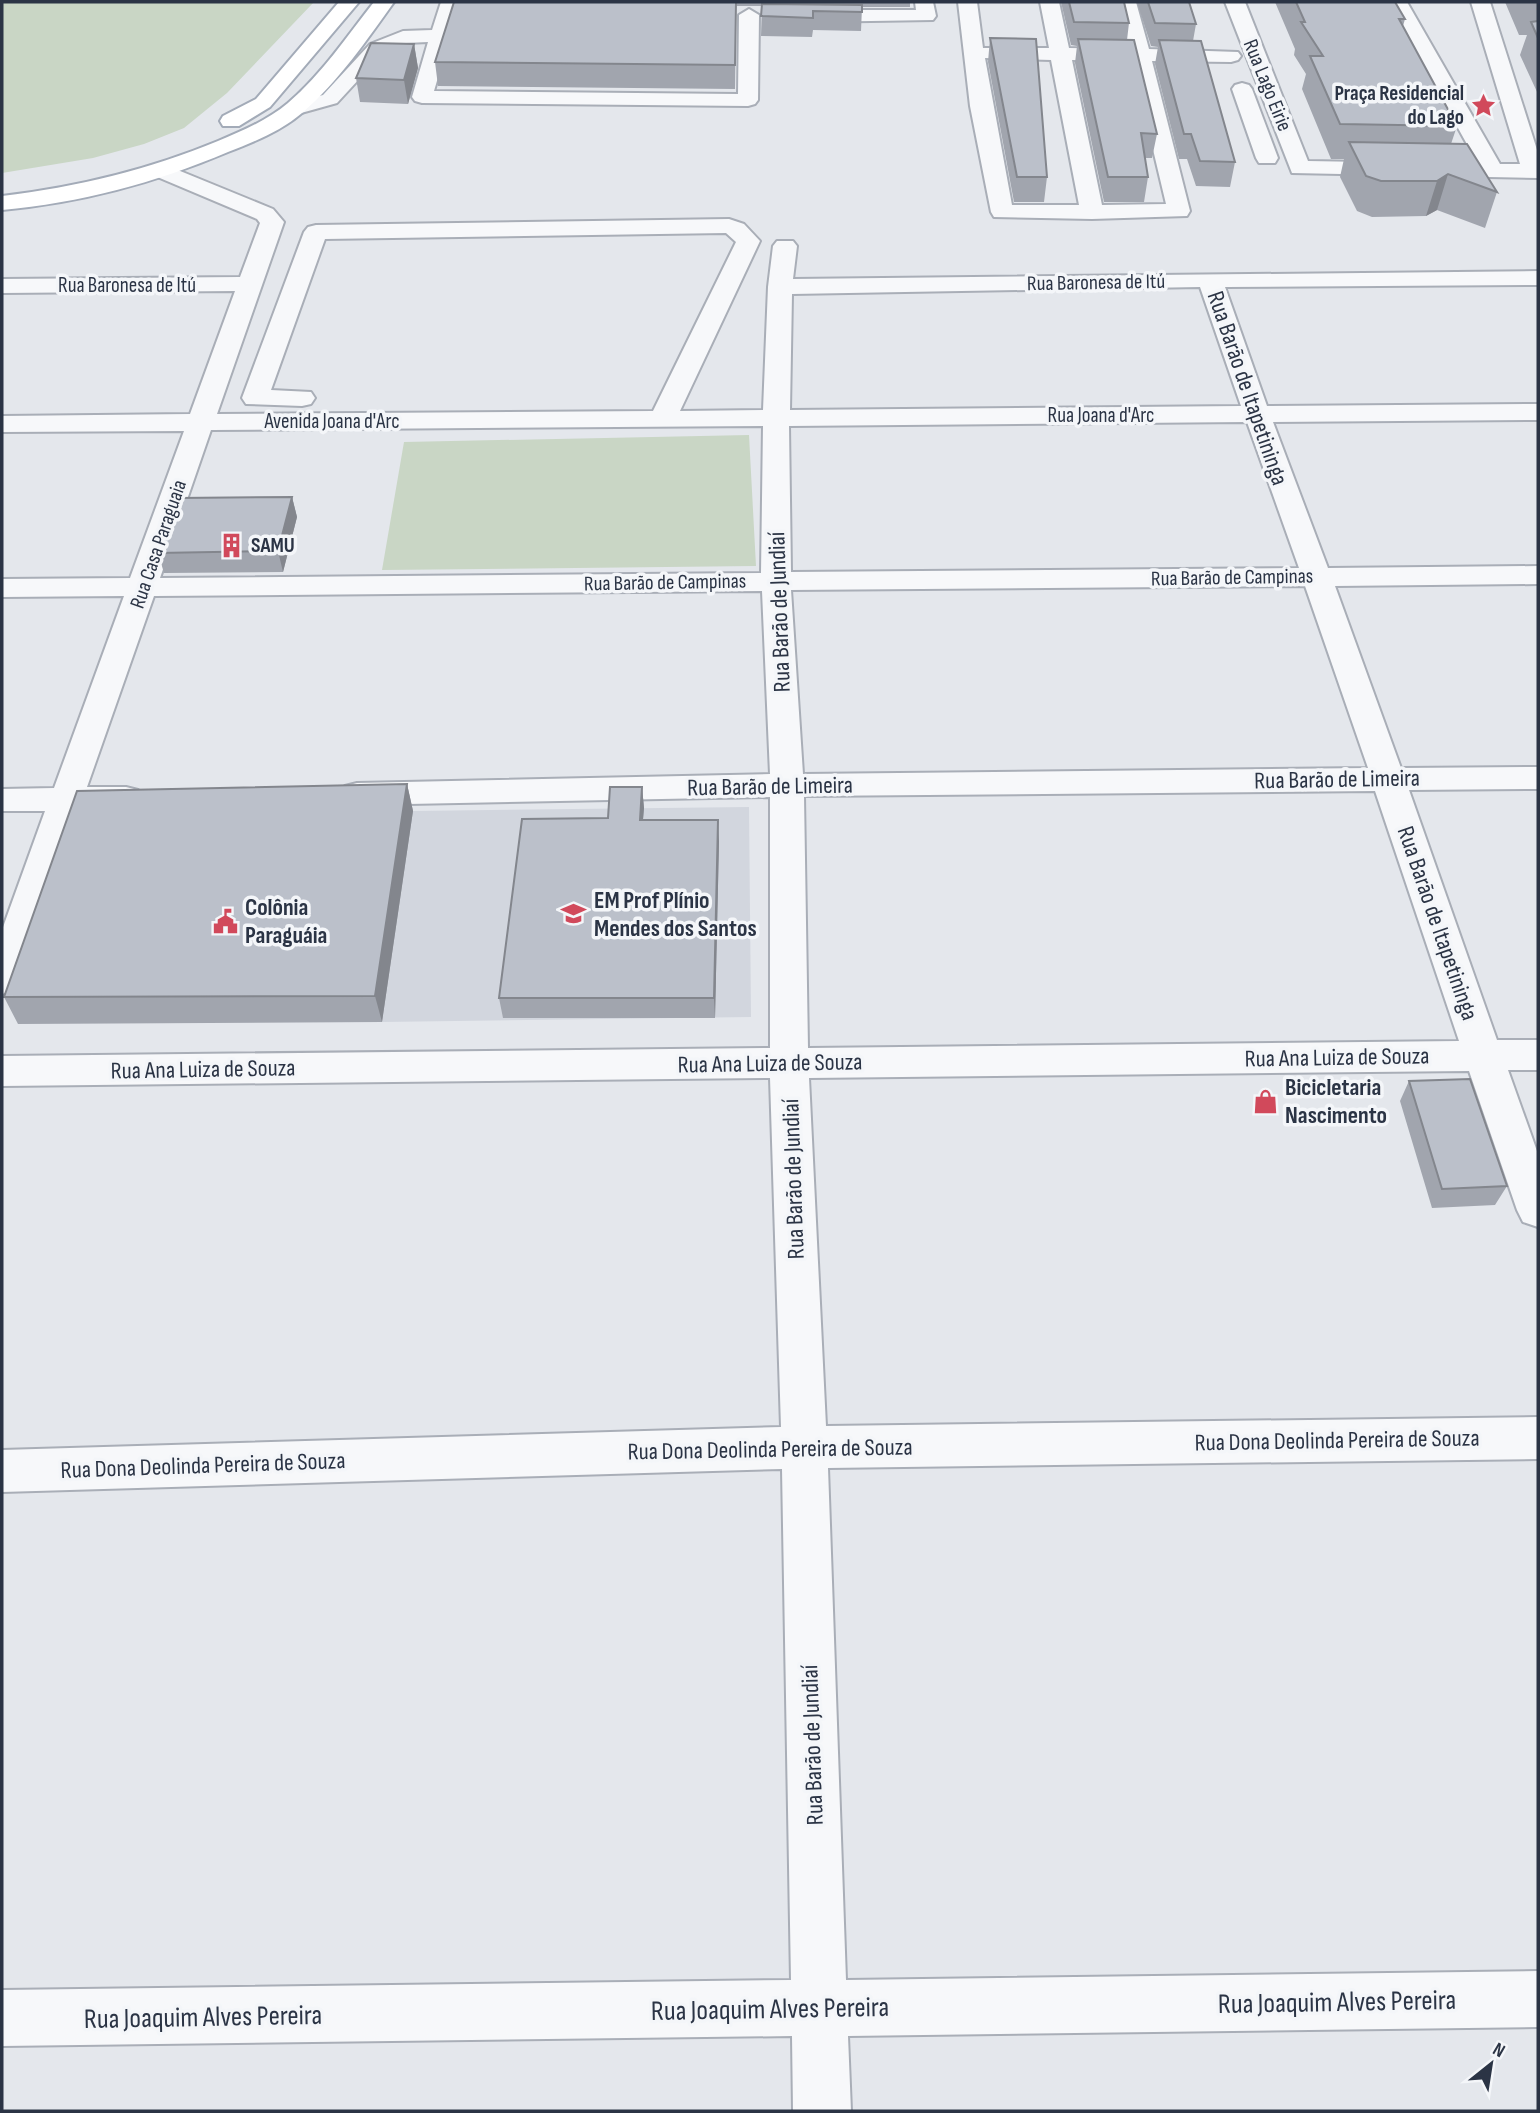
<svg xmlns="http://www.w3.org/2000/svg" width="1540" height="2113" viewBox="0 0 1540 2113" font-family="'Sofia Sans Condensed',sans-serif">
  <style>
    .built { fill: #d2d6de }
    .green { fill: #c9d6c5 }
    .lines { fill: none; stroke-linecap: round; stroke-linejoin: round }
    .minor-casing { stroke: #a9aeb7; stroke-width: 4 }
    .major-casing { stroke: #a3abb8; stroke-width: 4 }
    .minor { fill: #f7f8fa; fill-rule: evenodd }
    .major { fill: #fff; fill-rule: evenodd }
    .wall { fill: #a1a5ae }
    .shaded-wall { fill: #83868d }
    .building { fill: #bbc0ca; stroke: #83868d; stroke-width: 2 }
    .labels { text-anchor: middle; stroke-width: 7; stroke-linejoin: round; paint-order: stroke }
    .far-street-label { font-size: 21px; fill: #2b3445; stroke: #f4f6f9 }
    .far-poi-label { font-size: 21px; font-weight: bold; fill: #2b3445; stroke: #f4f6f9; text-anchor: end }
    .street-label { font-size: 24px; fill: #2b3445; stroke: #f4f6f9 }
    .poi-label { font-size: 24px; font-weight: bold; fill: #2b3445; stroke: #f4f6f9; text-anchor: start }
    .near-street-label { font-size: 28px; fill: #2b3445; stroke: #f4f6f9 }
  </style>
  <rect width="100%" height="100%" fill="#e4e7ec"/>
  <path class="built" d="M749 807 751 1017 382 1022 413 811Z"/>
  <path class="green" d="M2 2H314L227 93 184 128 144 144 93 158 2 173Z
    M749 435 756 566 382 570 404 442Z"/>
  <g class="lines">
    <defs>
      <path id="minor" d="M441 2H460L434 91 738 94 739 15 749 9 759 15 758 100 755 104 748 106 422 103 415 101 412 97 428 42 406 43 384 52 337 103 294 115 287 113 283 109 287 105 323 95 370 44 403 31 432 30Z
        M915 2H933L936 16 933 20 809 22 799 16 809 10H916Z
        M958 2H977L983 48H1049L1040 2H1059L1069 48 1129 49 1117 2H1136L1149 49 1238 52 1241 56 1238 60 1231 62 1152 61 1190 211 1187 216 1092 219 994 217 991 212 970 106ZM985 58 1051 60 1079 205H1012ZM1072 60 1132 61 1166 204 1102 205Z
        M1225 2H1245L1308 161 1478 164 1388 2H1407L1500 164H1520L1471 2H1490L1538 153V178L1292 173Z
        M1242 83 1249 85 1252 89 1278 158 1275 163H1259L1256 158 1232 89 1235 85Z
        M163 164 273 209 284 222 217 414 653 411 736 242 726 233 325 239 271 390 311 392 315 398 311 404 302 406 246 404 242 398 304 232 308 227 316 225 729 219 744 224 760 241 680 411 763 410 768 287 773 246 777 241H793L797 246 793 279 1538 271V285L1225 287 1267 406 1538 404V420L1273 422 1328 568 1538 566V584L1335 586 1401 768 1538 767V789L1409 790 1497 1040H1538V1070H1508L1538 1154V1227L1523 1222 1517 1210 1469 1071 809 1078 826 1426 1538 1417V1459L828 1468 846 1980 1538 1971V2027L848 2036 851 2111H793L792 2036 2 2046V1990L791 1980 782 1469 2 1492V1450L781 1427 770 1078 2 1086V1056L770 1048V797L357 805 345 802 340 794 345 786 357 783 770 774 762 591 154 596 87 787H126L138 790 143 798 138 806 126 809 79 810 21 980 15 990 2 994V930L45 811H2V789L54 788 124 596 2 597V579L130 578 184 431 2 432V416L190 414 235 291 2 293V279L240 277 260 223 257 219 155 176 152 171 155 166ZM1200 287 1241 406 790 410 792 294ZM1247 422 1299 568 791 572 789 426ZM763 426 761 573 160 578 211 430ZM1305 586 1368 768 803 774 791 590ZM1375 791 1459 1041 808 1048 804 796Z"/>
      <path id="major" d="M339 2H359L270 107 239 126H223L220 121 223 116 256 99Z
        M374 2H394C367 40 338 82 302 113 281 131 254 142 228 152 155 183 80 203 2 210V196C77 187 148 170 218 141 242 131 268 120 288 103 322 74 347 36 374 2Z"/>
    </defs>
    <use href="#minor" class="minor-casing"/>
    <use href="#major" class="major-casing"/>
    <use href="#minor" class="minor"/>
    <use href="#major" class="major"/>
  </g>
  <path class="wall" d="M454 2H910V7H862L861 31 813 30 812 37 761 36 762 6H736L735 89 438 86 435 62Z
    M1061 2H1124L1129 23 1127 40 1157 134 1152 158H1145L1148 177 1144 202H1104L1075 63 1077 46 1071 45Z
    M1137 2H1189L1196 24 1193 41 1235 162 1230 187 1196 186 1187 159H1179L1155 64 1158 47 1151 46Z
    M1275 2H1395L1405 19 1403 26 1457 126 1451 144 1497 192 1485 228 1437 210 1426 216 1372 217 1357 211 1340 177 1344 159H1331L1302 89 1306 74 1294 55 1295 49Z
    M1505 2H1538V94L1520 55 1527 35H1519Z
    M990 38 1047 177 1044 202H1014L988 62Z
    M414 44 418 68 408 104 360 102 356 78Z
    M292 497 297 517 283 572 164 573 158 553Z
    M407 784 413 811 382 1022 18 1024 4 997Z
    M642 787 644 808 643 820 719 841 715 1018H503L499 998 608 818Z
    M1409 1081 1507 1186 1495 1205 1432 1208 1400 1101Z"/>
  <path class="shaded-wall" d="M414 44 418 68 408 104 404 80Z
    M1448 174 1437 210 1426 216 1437 181Z
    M292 497 297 517 283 572 278 551Z
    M407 784 413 811 382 1022 375 996Z
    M642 787 644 808 641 841 640 820Z
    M718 820 719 841 715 1018 714 998Z"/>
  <path class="building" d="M454 2H736L735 65 435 62Z
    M1069 2H1124L1129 23 1074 22Z
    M1148 2H1189L1196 24 1155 23Z
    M1296 2H1395L1405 19H1399L1457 126 1340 124 1310 56H1323L1301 22H1305Z
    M762 4 862 5V12L813 11V18L761 16Z
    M1538 21V38L1531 22Z
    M990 38 1036 39 1047 177H1017Z
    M1078 39 1134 40 1157 134 1141 133 1148 177H1108Z
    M1159 40 1201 41 1235 162 1200 161 1191 134H1184Z
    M371 43 414 44 404 80 356 78Z
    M1349 142 1467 144 1497 192 1448 174 1437 181H1381L1366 176Z
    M292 497 278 551 158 553 177 498Z
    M407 784 375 996 4 997 77 791Z
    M610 787H642L640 820H718L714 998H499L522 819 608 818Z
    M1470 1079 1507 1186 1442 1189 1409 1081Z"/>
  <defs>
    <symbol id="sight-bare" viewBox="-9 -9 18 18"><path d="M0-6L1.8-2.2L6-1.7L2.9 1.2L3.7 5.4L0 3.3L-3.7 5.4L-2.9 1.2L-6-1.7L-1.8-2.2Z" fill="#d1495b" stroke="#f4f6f9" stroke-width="2.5" paint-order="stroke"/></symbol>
    <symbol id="building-bare" viewBox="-9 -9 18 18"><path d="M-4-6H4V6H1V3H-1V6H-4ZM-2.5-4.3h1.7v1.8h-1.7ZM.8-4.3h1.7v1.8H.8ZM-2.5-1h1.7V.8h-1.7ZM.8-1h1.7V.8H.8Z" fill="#d1495b" stroke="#f4f6f9" stroke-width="2.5" paint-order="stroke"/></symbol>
    <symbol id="school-bare" viewBox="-9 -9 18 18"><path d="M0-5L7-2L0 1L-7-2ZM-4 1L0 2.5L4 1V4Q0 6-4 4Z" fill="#d1495b" stroke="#f4f6f9" stroke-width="2.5" paint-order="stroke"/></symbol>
    <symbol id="civic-bare" viewBox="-9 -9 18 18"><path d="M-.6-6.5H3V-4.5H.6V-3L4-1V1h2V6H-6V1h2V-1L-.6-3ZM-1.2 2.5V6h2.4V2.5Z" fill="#d1495b" stroke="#f4f6f9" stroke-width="2.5" paint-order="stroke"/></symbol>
    <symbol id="shop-bare" viewBox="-9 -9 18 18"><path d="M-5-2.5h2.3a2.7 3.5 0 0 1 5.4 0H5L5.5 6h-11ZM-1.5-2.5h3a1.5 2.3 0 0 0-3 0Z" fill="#d1495b" stroke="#f4f6f9" stroke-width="2.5" paint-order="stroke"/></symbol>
  </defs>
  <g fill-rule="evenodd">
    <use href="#sight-bare" x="1466" y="88" width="35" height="35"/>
    <use href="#building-bare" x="214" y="528" width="35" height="35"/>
    <use href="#school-bare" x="556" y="896" width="35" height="35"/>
    <use href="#civic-bare" x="208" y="904" width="35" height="35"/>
    <use href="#shop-bare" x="1248" y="1084" width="35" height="35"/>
  </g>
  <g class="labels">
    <g class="far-street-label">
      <text transform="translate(1268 85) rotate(68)" y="7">Rua Lago Eirie</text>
      <text transform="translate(1096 282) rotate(-1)" y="7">Rua Baronesa de Itú</text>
      <text x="127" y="292">Rua Baronesa de Itú</text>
      <text x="1101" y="422">Rua Joana d'Arc</text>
      <text x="332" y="428">Avenida Joana d'Arc</text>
      <text transform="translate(158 544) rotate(-71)" y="7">Rua Casa Paraguaia</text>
      <text transform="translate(1232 577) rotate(-1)" y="7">Rua Barão de Campinas</text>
      <text transform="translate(665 582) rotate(-1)" y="7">Rua Barão de Campinas</text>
    </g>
    <g class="far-poi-label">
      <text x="1464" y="100">Praça Residencial<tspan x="1464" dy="24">do Lago</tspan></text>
      <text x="251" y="552" text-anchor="start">SAMU</text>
    </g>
    <g class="street-label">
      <text transform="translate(1248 388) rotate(71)" y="8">Rua Barão de Itapetininga</text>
      <text transform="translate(779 612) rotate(-92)" y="8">Rua Barão de Jundiaí</text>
      <text transform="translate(1337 779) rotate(-1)" y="8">Rua Barão de Limeira</text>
      <text transform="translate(770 786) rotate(-1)" y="8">Rua Barão de Limeira</text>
      <text transform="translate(1438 923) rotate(71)" y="8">Rua Barão de Itapetininga</text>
      <text transform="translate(1337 1057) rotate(-1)" y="8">Rua Ana Luiza de Souza</text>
      <text transform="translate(770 1063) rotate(-1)" y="8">Rua Ana Luiza de Souza</text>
      <text transform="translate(203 1069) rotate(-1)" y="8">Rua Ana Luiza de Souza</text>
      <text transform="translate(793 1179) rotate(-92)" y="8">Rua Barão de Jundiaí</text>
      <text transform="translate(1337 1440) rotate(-1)" y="8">Rua Dona Deolinda Pereira de Souza</text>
      <text transform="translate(770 1449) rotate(-1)" y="8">Rua Dona Deolinda Pereira de Souza</text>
      <text transform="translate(203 1465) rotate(-2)" y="8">Rua Dona Deolinda Pereira de Souza</text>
      <text transform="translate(812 1745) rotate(-92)" y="8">Rua Barão de Jundiaí</text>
    </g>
    <g class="poi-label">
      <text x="594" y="908">EM Prof Plínio<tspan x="594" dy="28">Mendes dos Santos</tspan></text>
      <text x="245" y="915">Colônia<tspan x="245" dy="28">Paraguáia</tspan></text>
      <text x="1285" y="1095">Bicicletaria<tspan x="1285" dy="28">Nascimento</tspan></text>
    </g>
    <g class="near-street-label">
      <text transform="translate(1337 2001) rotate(-1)" y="10">Rua Joaquim Alves Pereira</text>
      <text transform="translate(770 2008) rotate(-1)" y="10">Rua Joaquim Alves Pereira</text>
      <text transform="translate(203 2016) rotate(-1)" y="10">Rua Joaquim Alves Pereira</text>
    </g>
  </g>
  <rect width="1540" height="2113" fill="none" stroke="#2b3445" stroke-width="7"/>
  <g transform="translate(1491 2064) rotate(30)" stroke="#f4f6f9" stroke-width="5" paint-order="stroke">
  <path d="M0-5L12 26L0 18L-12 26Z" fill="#2b3445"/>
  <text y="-10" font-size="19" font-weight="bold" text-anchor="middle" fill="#2b3445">N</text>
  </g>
</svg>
